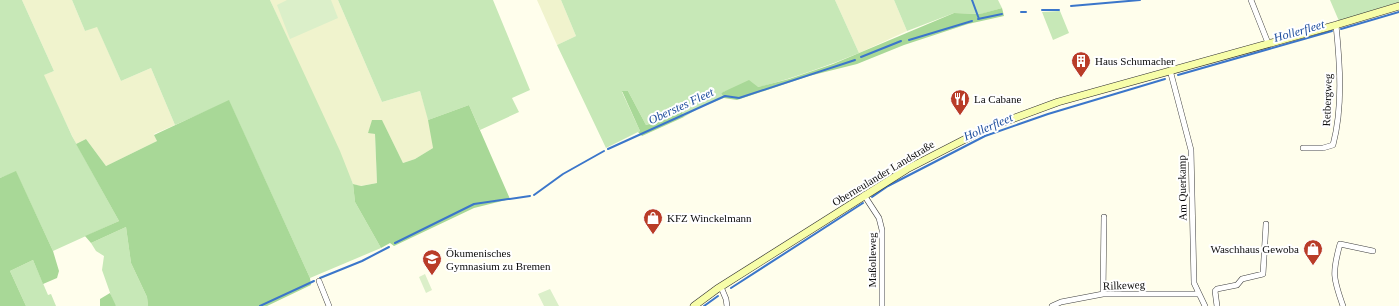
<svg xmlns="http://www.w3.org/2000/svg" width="1399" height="306" viewBox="0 0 1399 306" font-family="'Times New Roman',serif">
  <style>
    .farmland { fill: #f0f3cd }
    .green { fill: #c7e8b7 }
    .forest { fill: #a8d897 }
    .pitch { fill: #dbefc9 }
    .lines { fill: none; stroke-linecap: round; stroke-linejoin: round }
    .stream { stroke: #3b76ca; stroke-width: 2 }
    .street-casing { stroke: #3f3f3f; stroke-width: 6 }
    .secondary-casing { stroke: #2e2e2e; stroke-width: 8 }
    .street { stroke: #fff; stroke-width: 5 }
    .secondary { stroke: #f7fda9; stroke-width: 7 }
    .labels { text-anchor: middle; stroke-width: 4; stroke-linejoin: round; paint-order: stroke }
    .poi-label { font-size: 11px; fill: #0c0c0c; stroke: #fff; text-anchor: start }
    .street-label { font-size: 11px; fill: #0c0c0c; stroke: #fff }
    .water-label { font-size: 12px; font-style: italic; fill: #194a9b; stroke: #fff }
  </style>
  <rect width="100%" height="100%" fill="#fffeec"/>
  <path class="farmland" d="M22 0H72L85 31 97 26 121 81 151 68 175 125 154 134 157 141 106 166 86 139 76 144 43 75 54 71Z
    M270 0H338L382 102 420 91 431 128 433 148 415 159 403 163 382 121 368 132 375 134 377 183 360 186 353 184Z
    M537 0H561L576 36 557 45Z
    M835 0H894L907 31 859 53Z"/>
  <path class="green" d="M0 0H22L54 71 44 75 72 136 119 221 53 251 16 172 0 178Z
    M72 0H270L340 151 353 184 355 202 381 248 310 278 229 101 175 125 151 68 121 81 97 27 85 31Z
    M338 0H493L530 90 512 98 519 112 480 130 469 105 428 120 420 91 382 102Z
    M561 0H835L859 53C827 66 796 77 763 86 749 89 735 87 721 93L724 98 699 108 684 117 682 112 663 120 646 125 628 91 622 92 640 131 606 148 557 45 576 36Z
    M894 0H998L1002 8 981 14 954 13 907 31Z
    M1330 0H1399V2L1339 21Z
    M1060 11 1069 33 1053 40 1042 12Z
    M126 227 131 263 147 297 148 306H116L114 304 102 270 104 256 96 251 91 243Z
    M33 260 48 295 51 294 56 306H26L10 271Z"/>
  <path class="forest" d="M1002 8 1004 16 968 24 904 45 857 64 809 76 737 100 724 98 721 93 749 80 758 87 789 79 833 64 954 13 980 14Z
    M622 91H628L646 125 663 120 682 112 684 117 642 136 638 132 640 131Z
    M229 100 310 278 311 285 267 306H148L147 297 131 263 126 227 91 243 85 236 119 221 76 144 86 139 106 166 157 141 154 135Z
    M469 105 510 199 474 208 394 246 390 243 381 248 355 202 353 184 361 186 377 183 375 134 368 133 372 120H382L403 163 415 159 433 148 428 120Z
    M16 171 53 251 59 271 57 278 43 284 33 260 10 271 26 306H0V178Z
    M110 293 116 306H100V299Z"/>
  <path class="pitch" d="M287 0H331L338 18 290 39 277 5Z
    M425 274 432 290 426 293 419 277Z
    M550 289 559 306H544L538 294Z"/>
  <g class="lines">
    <path class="stream" d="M972 0 979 19
      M1071 6 1140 0
      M1042 10H1059
      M1021 12H1026
      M978 19 1002 14
      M1341 29 1399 12
      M909 40 972 21
      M861 57 901 41
      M1178 75 1332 31
      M608 149 725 96 739 98 855 60
      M534 195 563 174 604 151
      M872 197 888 186 985 136 1048 114 1165 79
      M395 243 474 204 530 196
      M320 278 362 261 389 247
      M731 288 863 203
      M260 306 314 281
      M704 306 718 296"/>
    <defs>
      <path id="street" d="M1251 0 1268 43
        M1170 70 1191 150 1194 283 1205 306
        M1303 148H1323L1333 145C1343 107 1340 64 1336 25
        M864 195 879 218 882 230V306
        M319 281 329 306
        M721 287 726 299 727 306
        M1103 294 1104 217
        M1052 306 1061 302 1103 294H1198
        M1217 306 1215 291 1217 289 1237 285 1242 279 1263 274 1266 224
        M1343 306C1333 278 1332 273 1340 244L1373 251"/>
      <path id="secondary" d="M694 306 717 289 907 169 985 129 1058 102 1336 25 1399 6"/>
    </defs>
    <use href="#street" class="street-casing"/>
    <use href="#secondary" class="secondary-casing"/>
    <use href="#street" class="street"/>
    <use href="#secondary" class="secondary"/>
  </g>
  <defs>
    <symbol id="building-pin" viewBox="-11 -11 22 30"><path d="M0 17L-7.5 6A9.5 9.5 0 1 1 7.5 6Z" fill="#b93c28" stroke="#fff"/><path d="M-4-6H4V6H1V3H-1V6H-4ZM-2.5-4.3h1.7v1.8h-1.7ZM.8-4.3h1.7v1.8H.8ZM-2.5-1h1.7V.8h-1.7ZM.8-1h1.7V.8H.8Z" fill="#fff"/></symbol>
    <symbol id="restaurant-pin" viewBox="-11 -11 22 30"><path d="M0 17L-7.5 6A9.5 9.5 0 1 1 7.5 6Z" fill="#b93c28" stroke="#fff"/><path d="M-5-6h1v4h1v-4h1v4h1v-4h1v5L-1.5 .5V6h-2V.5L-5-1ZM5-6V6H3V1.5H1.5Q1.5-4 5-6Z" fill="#fff"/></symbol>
    <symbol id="shop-pin" viewBox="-11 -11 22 30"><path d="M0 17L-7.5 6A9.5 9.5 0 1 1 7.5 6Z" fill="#b93c28" stroke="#fff"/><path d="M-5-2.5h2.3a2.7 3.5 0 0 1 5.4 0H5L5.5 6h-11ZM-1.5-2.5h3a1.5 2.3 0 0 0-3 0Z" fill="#fff"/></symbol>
    <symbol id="school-pin" viewBox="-11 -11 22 30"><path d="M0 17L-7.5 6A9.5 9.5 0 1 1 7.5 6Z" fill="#b93c28" stroke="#fff"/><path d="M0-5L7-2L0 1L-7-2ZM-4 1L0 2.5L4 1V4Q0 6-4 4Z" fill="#fff"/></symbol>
  </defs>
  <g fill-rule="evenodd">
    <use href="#building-pin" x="1070" y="50" width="22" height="30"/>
    <use href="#restaurant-pin" x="949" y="88" width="22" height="30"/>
    <use href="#shop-pin" x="642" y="207" width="22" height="30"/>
    <use href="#shop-pin" x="1302" y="238" width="22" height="30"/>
    <use href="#school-pin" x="421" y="248" width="22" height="30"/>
  </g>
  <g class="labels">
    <g class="poi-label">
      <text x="1095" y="65">Haus Schumacher</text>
      <text x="974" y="103">La Cabane</text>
      <text x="667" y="222">KFZ Winckelmann</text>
      <text x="1299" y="253" text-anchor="end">Waschhaus Gewoba</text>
      <text x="446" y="257">Ökumenisches<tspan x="446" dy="13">Gymnasium zu Bremen</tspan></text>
    </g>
    <g class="street-label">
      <text transform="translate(1327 100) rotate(-88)" y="4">Retbergweg</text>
      <text transform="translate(883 173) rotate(-31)" y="4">Oberneulander Landstraße</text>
      <text transform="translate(1182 188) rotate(-91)" y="4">Am Querkamp</text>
      <text transform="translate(872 260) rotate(-90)" y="4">Maßolleweg</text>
      <text transform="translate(1124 285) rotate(-2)" y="4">Rilkeweg</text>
    </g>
    <g class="water-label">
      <text transform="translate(1299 31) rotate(-16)" y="4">Hollerfleet</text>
      <text transform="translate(681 106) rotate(-25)" y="4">Oberstes Fleet</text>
      <text transform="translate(988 127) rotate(-23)" y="4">Hollerfleet</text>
    </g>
  </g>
</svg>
